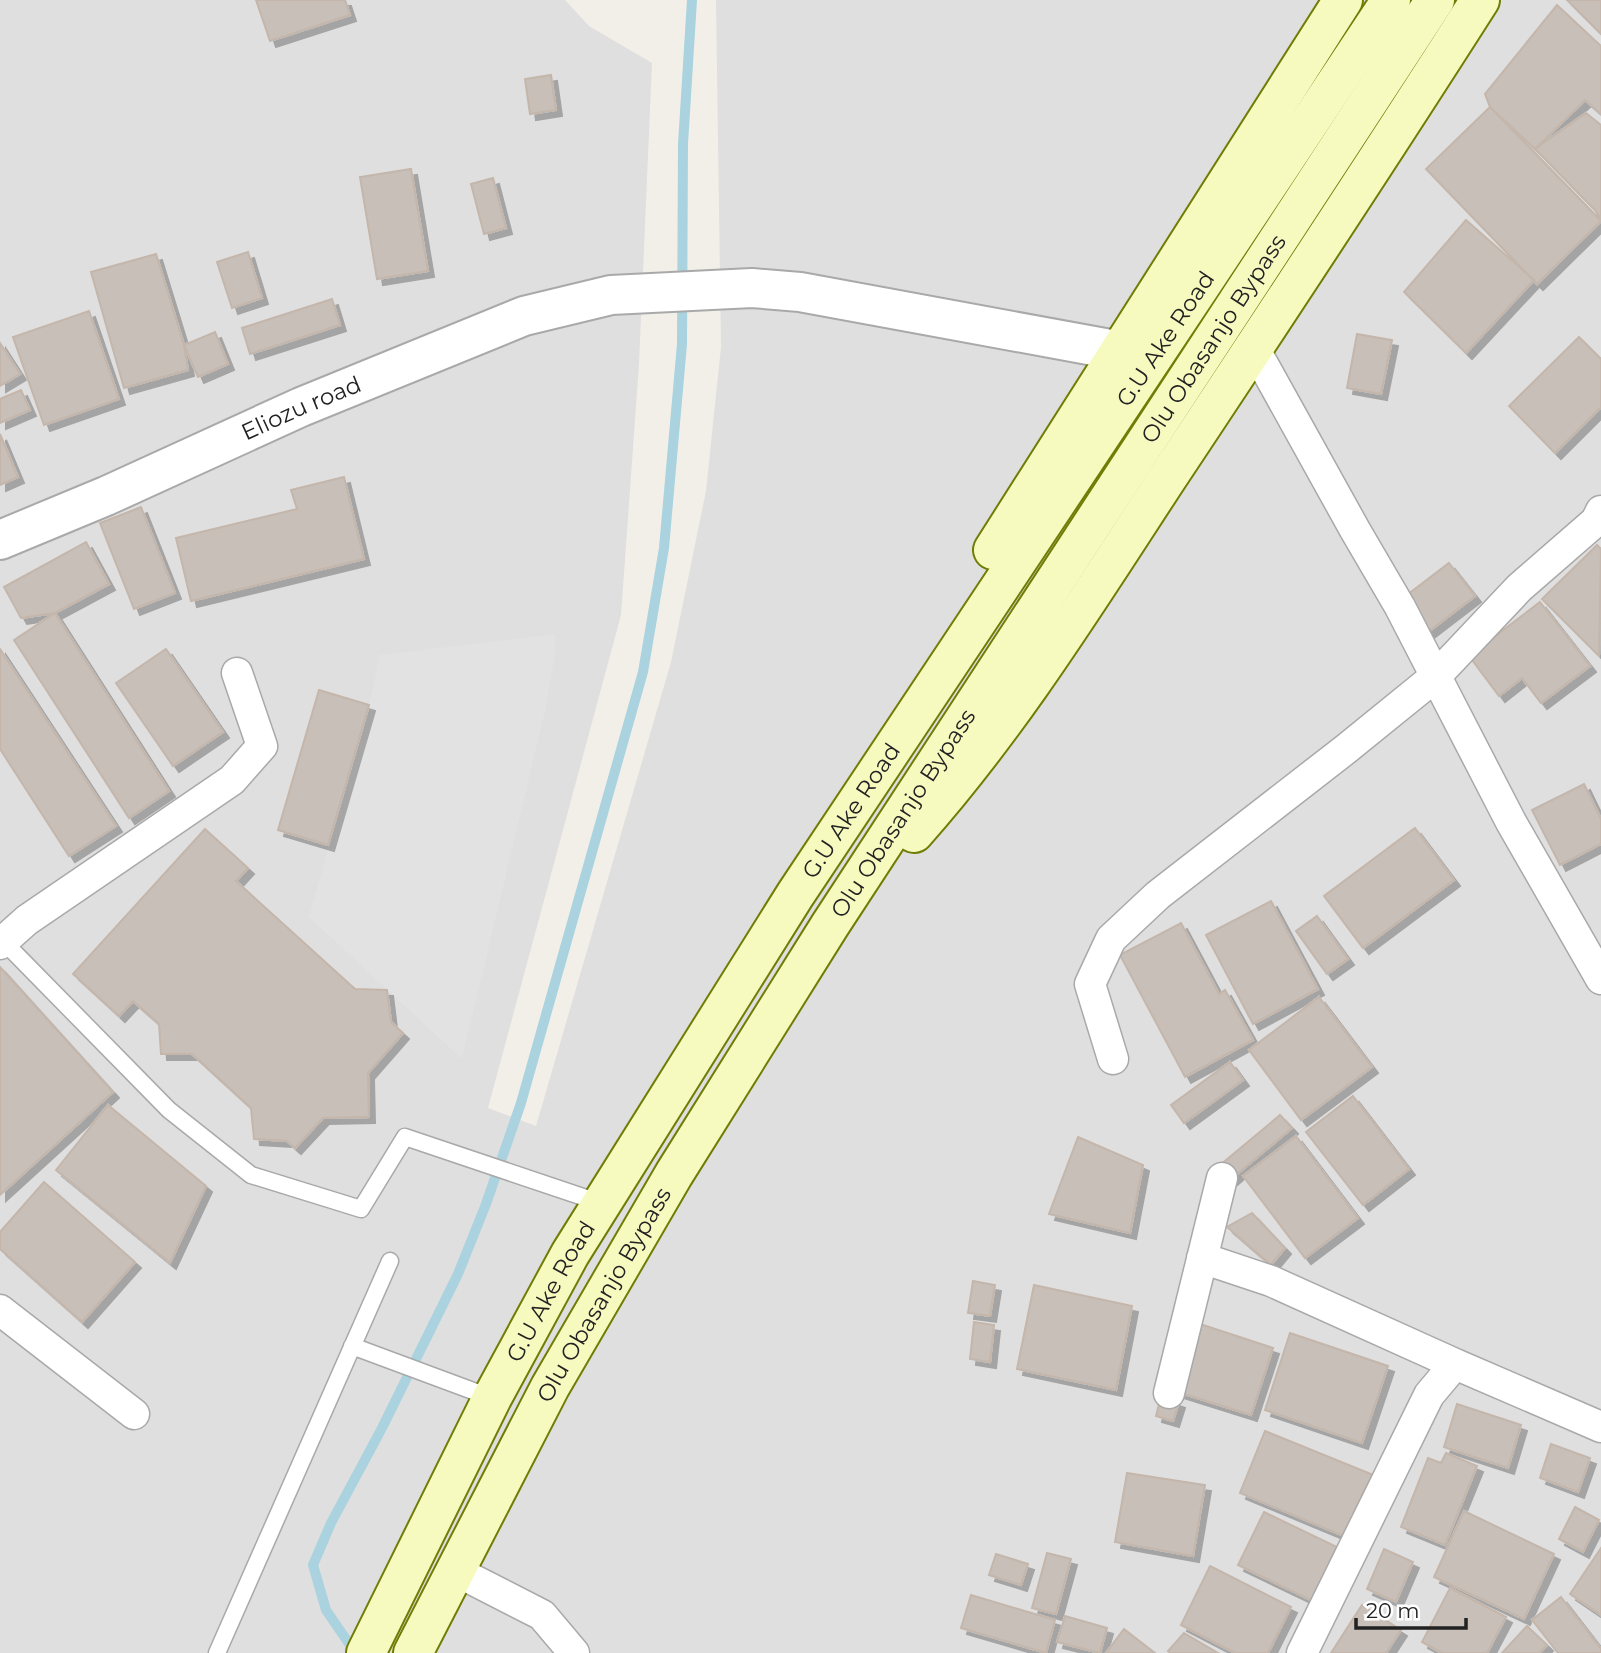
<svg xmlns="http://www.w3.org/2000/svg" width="1601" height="1653" viewBox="0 0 1601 1653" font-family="Montserrat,sans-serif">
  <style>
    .residential { fill: #e0dfdf }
    .parking { fill: #e2e2e2 }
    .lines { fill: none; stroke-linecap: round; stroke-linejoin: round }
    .stream { stroke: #aad3df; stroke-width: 10 }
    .building { fill: #c7bfb8; stroke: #c4b6ab; stroke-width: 2; filter: url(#shadow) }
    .service-casing { stroke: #a9a9a9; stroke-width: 19 }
    .minor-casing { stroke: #a9a9a9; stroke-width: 33 }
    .tertiary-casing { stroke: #a9a9a9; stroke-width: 42 }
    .secondary-casing { stroke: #707d05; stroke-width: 42 }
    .service { stroke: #fff; stroke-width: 16 }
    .minor { stroke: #fff; stroke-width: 30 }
    .tertiary { stroke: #fff; stroke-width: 38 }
    .secondary { stroke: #f7fabf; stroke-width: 38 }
    .labels { text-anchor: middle; stroke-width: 7; stroke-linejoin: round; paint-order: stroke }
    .street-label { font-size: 23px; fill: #222; stroke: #fff }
  </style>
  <defs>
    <filter id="shadow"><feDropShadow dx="6" dy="6" stdDeviation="0" flood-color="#0004"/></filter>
  </defs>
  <rect width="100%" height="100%" fill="#f2efe9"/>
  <path class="residential" d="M0 0H565L589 26 652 63 639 364 621 615 488 1108 536 1126 671 662 706 491 721 347 716 0H1601V1653H0Z"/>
  <path class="parking" d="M555 634V654L545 711 462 1059 309 917 369 705 380 655Z"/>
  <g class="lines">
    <path class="stream" d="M352 1648 326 1610 313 1565 331 1523 382 1428 458 1274 486 1204 521 1103 643 672 664 548 682 344 683 144 692 0"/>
  </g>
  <path class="building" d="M256 0H345L350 15 270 41Z
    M1567 0H1601V34Z
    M1557 5 1601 46V114L1585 100 1535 149 1490 107 1485 94Z
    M551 75 556 110 530 114 525 79Z
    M1490 107 1601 221 1537 284 1426 169Z
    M1586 113 1601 125V220L1595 210 1535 149Z
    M411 169 428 271 377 279 360 177Z
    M493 178 506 228 484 234 471 184Z
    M1466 220 1534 280 1466 353 1404 292Z
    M248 252 262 298 232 308 217 262Z
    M156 254 184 345 188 370 124 388 91 272Z
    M332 299 340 325 250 354 242 328Z
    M89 311 119 399 44 425 13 337Z
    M215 332 228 364 198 377 184 345Z
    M1357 334 1392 340 1381 394 1347 388Z
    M1579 337 1601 359V407L1555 453 1509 406Z
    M0 343 20 374 0 386Z
    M21 390 30 410 0 423V399Z
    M0 434 18 477 0 485Z
    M344 477 364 559 191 601 176 538 297 509 291 490Z
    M141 507 175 593 134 609 100 523Z
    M86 542 109 584 55 613 21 618 4 587Z
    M1597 545 1601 549 1599 656 1542 599Z
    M1449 563 1475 596 1428 632 1403 598Z
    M1540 602 1590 666 1541 703 1522 678 1499 696 1469 656Z
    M55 613 169 791 129 818 14 640Z
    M0 649 116 826 69 856 0 749Z
    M166 649 223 732 173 766 116 683Z
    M319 690 369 705 328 845 278 830Z
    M1584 784 1601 819V844L1560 865 1532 810Z
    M1415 828 1454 880 1363 948 1324 896Z
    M205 829 248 868 236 881 355 989 387 990 391 1022 403 1033 368 1073 369 1117 323 1118 295 1148 287 1141 254 1139 251 1108 192 1054H161L159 1024 133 1001 119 1016 73 974Z
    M1271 901 1318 989 1253 1024 1206 935Z
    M1317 916 1348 959 1327 974 1296 931Z
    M1181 923 1219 994 1225 990 1253 1040 1185 1077 1120 955Z
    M0 967 113 1092 0 1195Z
    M1319 997 1372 1067 1301 1120 1249 1050Z
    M1230 1062 1243 1080 1184 1123 1171 1105Z
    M1353 1096 1409 1169 1363 1205 1306 1132Z
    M108 1105 206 1186 170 1263 56 1170Z
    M1280 1115 1292 1128 1230 1180 1219 1166Z
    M1296 1136 1358 1218 1305 1258 1243 1176Z
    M1078 1137 1143 1165 1130 1233 1049 1214Z
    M44 1182 135 1262 82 1322 0 1249V1232Z
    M1252 1213 1285 1248 1271 1265 1227 1227Z
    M973 1281 995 1285 990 1316 968 1313Z
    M1034 1285 1132 1306 1116 1390 1017 1369Z
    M974 1322 994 1325 990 1362 970 1359Z
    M1200 1324 1273 1348 1251 1415 1178 1392Z
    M1290 1333 1388 1366 1362 1443 1265 1410Z
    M1161 1396 1179 1402 1173 1421 1156 1416Z
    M1457 1404 1521 1425 1508 1468 1444 1447Z
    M1265 1431 1376 1476 1351 1539 1240 1493Z
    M1551 1444 1590 1458 1578 1492 1540 1478Z
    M1446 1453 1477 1466 1445 1545 1401 1527 1428 1458 1441 1463Z
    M1127 1473 1205 1485 1193 1556 1115 1542Z
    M1575 1507 1599 1520 1583 1552 1559 1539Z
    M1464 1511 1554 1554 1524 1619 1434 1577Z
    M1264 1512 1343 1550 1317 1603 1238 1565Z
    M1601 1548V1615L1570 1594Z
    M1384 1549 1413 1562 1396 1602 1367 1589Z
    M1047 1553 1071 1559 1056 1614 1032 1608Z
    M996 1554 1028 1564 1021 1585 989 1575Z
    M1210 1566 1291 1607 1268 1653H1235L1181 1625Z
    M1450 1588 1506 1617 1487 1653H1442L1422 1642Z
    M971 1595 1055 1620 1046 1653 961 1628Z
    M1561 1597 1601 1649V1653H1558L1532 1620Z
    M1362 1605 1401 1630 1386 1653H1331Z
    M1065 1616 1107 1628 1100 1653 1057 1642Z
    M1527 1626 1547 1645 1539 1653H1502Z
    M1124 1629 1155 1653H1106Z
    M1184 1633 1218 1653H1170L1168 1651Z"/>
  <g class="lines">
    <defs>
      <path id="service" d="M3 941 169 1110 251 1175 361 1209 405 1137 601 1203
        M352 1346 492 1398
        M217 1653 390 1261"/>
      <path id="minor" d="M1254 348 1355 530 1400 607 1511 822 1601 979
        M0 944 27 920 232 780 262 746 237 673
        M1113 1059 1090 984 1111 939 1158 895 1346 749 1436 676 1519 588 1596 521 1601 511
        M1202 1258 1271 1281 1455 1364
        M0 1310 134 1414
        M1169 1393 1222 1178
        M454 1570 542 1615 574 1653
        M1302 1653 1429 1395 1455 1364 1601 1427"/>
      <g id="tertiary">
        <path id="s1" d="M0 540 106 496 301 407 524 316 611 295 752 288 800 292 1121 351"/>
      </g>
      <g id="secondary">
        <path d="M993 550 1343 0"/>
        <path d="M914 833C1011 724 1088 599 1168 477 1273 319 1378 160 1480 0"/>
        <path id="s2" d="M366 1653 492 1398 570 1254 795 895 1391 0"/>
        <path id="s3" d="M413 1653 550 1387 674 1174 830 925 1435 0"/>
      </g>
    </defs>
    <use href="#service" class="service-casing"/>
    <use href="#minor" class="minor-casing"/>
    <use href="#tertiary" class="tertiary-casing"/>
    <use href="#secondary" class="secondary-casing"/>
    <use href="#service" class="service"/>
    <use href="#minor" class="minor"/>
    <use href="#tertiary" class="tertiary"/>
    <use href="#secondary" class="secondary"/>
  </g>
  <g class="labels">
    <g class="street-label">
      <text dy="8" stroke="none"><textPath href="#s2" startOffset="1540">G.U Ake Road</textPath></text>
      <text dy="8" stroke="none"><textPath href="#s3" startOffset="1540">Olu Obasanjo Bypass</textPath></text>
      <text dy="8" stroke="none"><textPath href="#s1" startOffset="329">Eliozu road</textPath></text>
      <text dy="8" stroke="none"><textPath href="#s2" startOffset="973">G.U Ake Road</textPath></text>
      <text dy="8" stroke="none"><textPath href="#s3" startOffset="973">Olu Obasanjo Bypass</textPath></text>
      <text dy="8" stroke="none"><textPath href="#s2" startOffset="406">G.U Ake Road</textPath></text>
      <text dy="8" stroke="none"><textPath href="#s3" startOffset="406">Olu Obasanjo Bypass</textPath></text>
    </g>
  </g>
  <path d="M1356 1618v10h110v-10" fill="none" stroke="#222222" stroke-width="3.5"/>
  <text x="1366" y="1618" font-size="21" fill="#222222" stroke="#ffffff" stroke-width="5" paint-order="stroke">20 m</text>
</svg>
